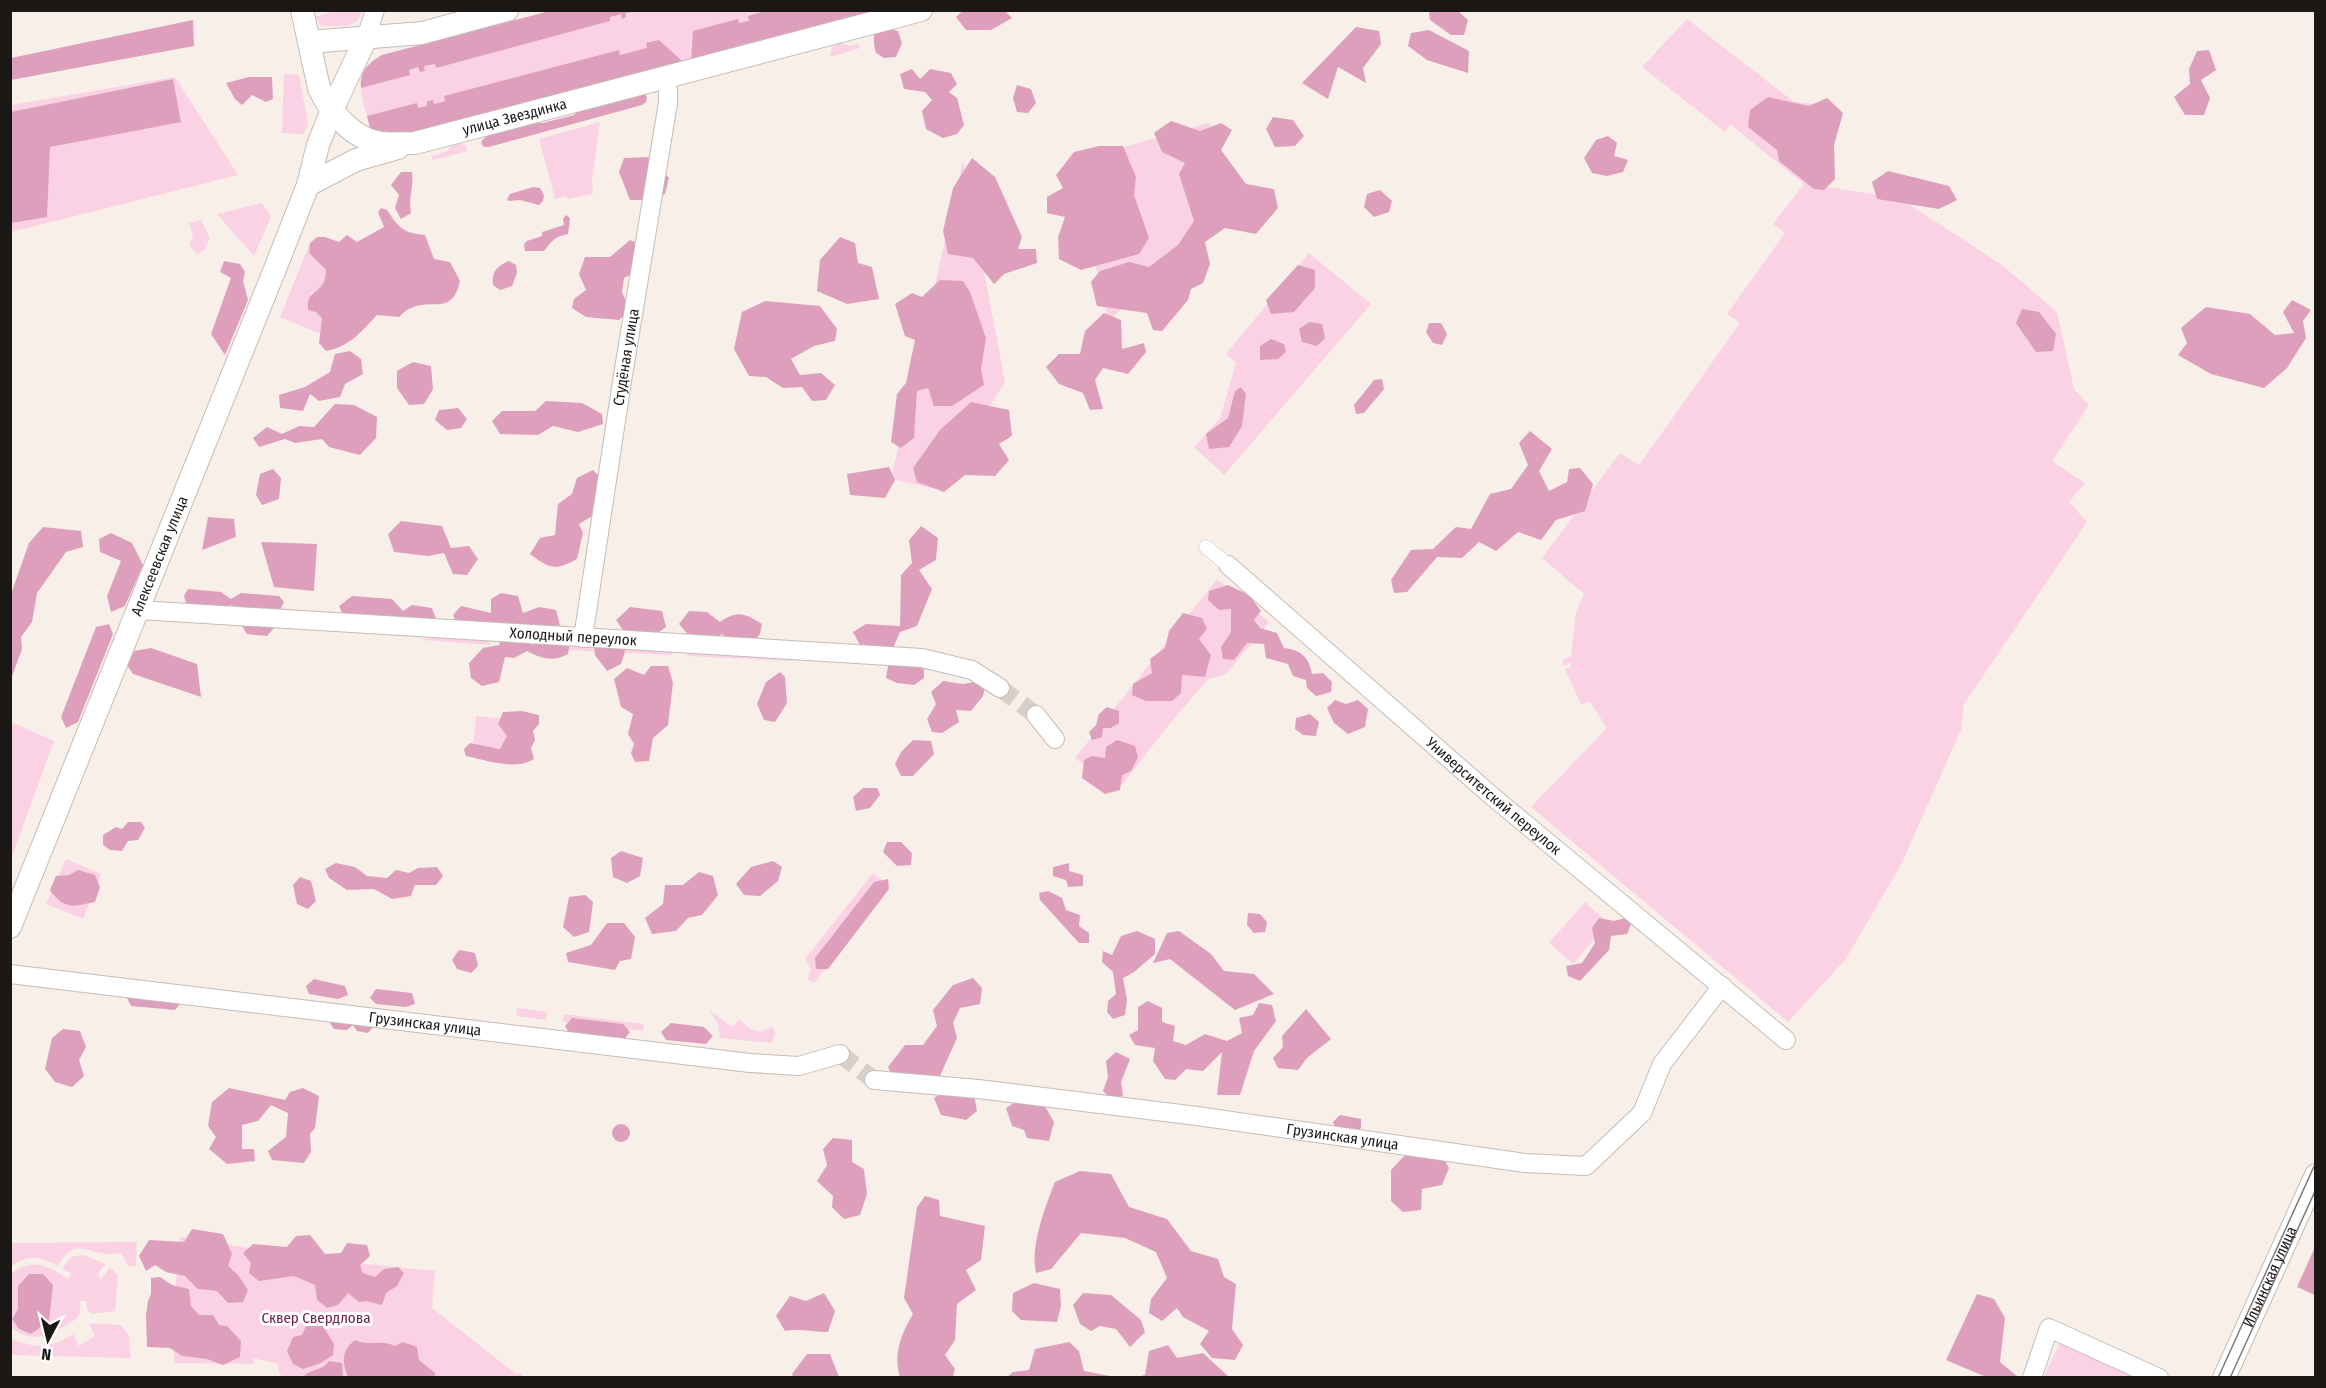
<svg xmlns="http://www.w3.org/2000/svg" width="2326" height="1388" viewBox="0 0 2326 1388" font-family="'Fira Sans Condensed',sans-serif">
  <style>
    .green { fill: #fbd2e4 }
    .forest { fill: #de9fbc }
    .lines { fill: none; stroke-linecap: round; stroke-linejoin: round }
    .minor-tunnel { stroke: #d7cfc9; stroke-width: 18; stroke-dasharray: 18 9; stroke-linecap: butt }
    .pedestrian-casing { stroke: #c5bcb6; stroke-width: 15 }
    .minor-casing { stroke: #c5bcb6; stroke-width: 20 }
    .tertiary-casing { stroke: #c5bcb6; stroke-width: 24 }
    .pedestrian { stroke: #fff; stroke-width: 14 }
    .minor { stroke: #fff; stroke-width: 18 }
    .tertiary { stroke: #fff; stroke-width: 22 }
    .tram { stroke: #807a76; stroke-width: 1.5 }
    .labels { text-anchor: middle; stroke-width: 6; stroke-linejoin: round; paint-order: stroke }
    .street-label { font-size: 15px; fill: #1a1715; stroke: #fff }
    .park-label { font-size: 15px; fill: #6b224a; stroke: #fff }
  </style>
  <rect width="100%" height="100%" fill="#f8efe9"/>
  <path class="green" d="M336 11H362L358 21 348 26H321L314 17Z
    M550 11H889L394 139 370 128C363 98 349 73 382 55Z
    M1687 19 1794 102 1832 105 1827 187 1899 198 2002 265 2057 312 2074 389 2089 405 2052 461 2085 483 2069 502 2087 522 1964 704 1961 730 1900 867 1845 960 1788 1022 1531 807 1607 728 1590 702 1581 704 1565 669 1571 667 1570 663 1564 666 1562 661 1571 656 1576 612 1584 594 1542 558 1620 453 1639 465 1740 323 1727 314 1785 233 1773 224 1804 184 1730 124 1725 132 1642 67Z
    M840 42 849 46 858 44 860 48 830 57 832 47Z
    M284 74 299 75 308 123 304 134 282 133Z
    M175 77 238 175 11 232V105Z
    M600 122 592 181 593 194 568 199 566 196 555 199 539 139Z
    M1209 123 1229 199 1109 321 1071 162Z
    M454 143 465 145 468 151 433 160 431 156 447 151Z
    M963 161 1005 382 937 489 891 479Z
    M262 203 271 217 254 256 217 214Z
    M201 220 210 238 204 250 198 254 189 246 193 236 189 223Z
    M310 243 309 253 326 270C326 282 323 288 311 293L316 312 322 318 321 334 280 317Z
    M1309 253 1371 304 1224 475 1194 447 1220 418 1236 363 1226 354Z
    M1217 579 1269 622 1226 674 1208 679 1171 722 1122 785 1114 787 1075 758Z
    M427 637 488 641 491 645 423 640Z
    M508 643 673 651 672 655 504 647Z
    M688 652 790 657 792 661 687 656Z
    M476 716 524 721 521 751 473 745Z
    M11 722 54 741 11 859Z
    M66 859 101 874 83 919 46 904Z
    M873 873 886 883 887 891 815 982 808 980 811 969 805 959Z
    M1585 902 1608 923 1573 964 1549 943Z
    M517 1008 547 1012 546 1020 516 1016Z
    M709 1010 732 1027 739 1019 751 1029 762 1032 772 1026 775 1034 771 1043 720 1038 718 1024Z
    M564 1014 644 1024 643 1031 563 1022Z
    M180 1237 317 1259 435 1271 432 1308 516 1374 524 1373 520 1378H283L279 1372 278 1364 253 1358V1364L174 1363V1304Z
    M137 1242 136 1266H128L121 1253C117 1254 111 1254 107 1254 83 1252 74 1237 58 1266 41 1256 26 1255 11 1266V1243Z
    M84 1255 105 1264 98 1274 101 1279 110 1267 118 1276 115 1311 92 1314 87 1309 86 1301H80C80 1305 81 1311 79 1315 77 1319 72 1322 68 1324 48 1338 30 1343 11 1327V1274C31 1257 48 1265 68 1279L72 1274 62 1268 71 1257Z
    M89 1323 121 1325 129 1336 131 1358 11 1355V1344L14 1340C39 1349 50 1348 73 1334L79 1346 95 1336Z
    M2062 1339 2151 1378H2043Z"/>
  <path class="forest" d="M768 10 889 11 691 62 693 31 738 19 739 23 749 21 748 16Z
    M1004 10 1012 18 991 30H966L956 17 963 11Z
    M550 11H635L625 13 626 17 622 19 621 14 610 17V21L436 68 435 64 424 66 425 71 420 72 418 67 409 70 410 75 361 88C359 72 368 63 382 55Z
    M1429 11H1458L1468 20 1464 35H1451L1430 20Z
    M193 20 194 46 11 80V58Z
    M1356 27 1379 31 1381 44 1363 68 1366 83 1338 67 1328 99 1302 83Z
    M887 28 898 31 902 43 896 57 884 58 876 53 874 44V33Z
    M1429 30 1469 51 1468 73 1427 60 1408 46 1411 33Z
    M659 40 681 60 683 64 394 139 370 128 367 116 417 103 418 108 427 106V101L433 100 434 104 445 101 444 96 619 50 620 55 647 48 646 43Z
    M2209 50 2216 70 2201 80 2210 98 2204 115H2185L2174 97 2190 84 2189 69 2197 51Z
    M912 69 920 79 930 69 951 73 957 84 949 92 957 98 964 125 957 134 943 138 926 129 922 111 932 100 925 92 904 89 900 74Z
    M249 77H272L273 99 266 102 252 95 242 105 235 99 226 83Z
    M173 79 181 122 50 147 47 217 11 223V112Z
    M1017 85 1031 89 1036 103 1028 113 1017 112 1013 98Z
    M644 92 647 97 646 102 642 105 489 147H484L481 143 483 139 493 132 535 123H543L574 115 582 107Z
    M1768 97 1809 106 1827 98 1843 113 1834 145 1835 179 1824 190 1814 189 1779 161 1777 150 1748 127 1750 110Z
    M1273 117 1293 120 1304 136 1295 146 1275 147 1266 129Z
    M1171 121 1200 131 1221 123 1232 130 1221 150 1246 184 1274 189 1278 208 1256 234 1225 228 1205 242 1210 264 1203 283 1191 289 1188 300 1162 331 1153 330 1147 313 1097 306 1091 282 1100 271 1129 262 1149 267 1178 245 1194 221 1179 174 1185 163 1162 152 1154 133Z
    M1608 136 1617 143 1614 156 1628 160 1623 172 1607 176 1592 173 1584 158 1596 140Z
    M1099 146H1123L1136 177 1134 195 1149 238 1139 254 1081 270 1059 259 1058 237 1065 217 1047 213V197L1063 188 1056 175 1074 152Z
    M648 157 669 178 665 194 644 200H630L619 172 624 158Z
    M972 158 995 177 1022 237 1018 249H1036L1037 263 1004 274 994 284 973 258 948 254 943 231 953 188Z
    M1888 171 1949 186 1957 200 1939 209 1877 199 1872 182Z
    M401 172H412C414 187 408 198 411 213L401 219 395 208 399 195 391 185Z
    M533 187 540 188 544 195 543 201 539 205 520 200 509 201 507 199 510 194Z
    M1380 190 1392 201 1389 212 1374 217 1364 207 1367 194Z
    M381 208 387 210C399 228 403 233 425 235L434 259 450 262 460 281C452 316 434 298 411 308 407 309 402 314 399 317L377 315C361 332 349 347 326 351L319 343 322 318 316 312 308 310C306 286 326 296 326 270L309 253 310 243 317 237H325L339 242 347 235 357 242 384 227 378 212Z
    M566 215 570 218 568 234C554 237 552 241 544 251H525L524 244 527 241 542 236V232L564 225 563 219Z
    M840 237 855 243 858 263 872 267 879 299 847 304 817 291 820 260Z
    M630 240 644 246V268L624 278 622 292 630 310 619 320 586 317 572 308 574 299 586 290 579 274 585 257H610Z
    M224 261 240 264 245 272 243 281 248 300 225 355 211 334 231 278 220 272Z
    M509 261 516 265 517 273 512 286 500 290 493 285C491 272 497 266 509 261Z
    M1298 265 1315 270V288L1294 312 1271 314 1266 300Z
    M940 280 963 281 970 292 986 338 981 369 984 385 952 406H934L928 388 917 391 914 438 901 448 891 442 897 394 906 383 915 340 905 336 895 304 912 293 922 297Z
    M2292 300 2311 310 2303 321 2306 338 2287 368 2264 388 2211 374 2178 355 2187 343 2181 328 2206 307 2250 314 2275 335 2294 333 2283 312Z
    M765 301 820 306 837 329 835 341 814 346 791 359 800 375 821 373 835 385 826 400 812 401 802 387 783 388 766 377 749 376 734 349 742 312Z
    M2022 309 2039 312 2056 334 2053 351 2036 352 2016 323Z
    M1104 313 1121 320 1122 349 1144 343 1146 352 1128 374 1103 368 1095 380 1103 409 1090 410 1083 393 1059 384 1046 367 1059 354H1080L1085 331Z
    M1309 322 1322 324 1325 338 1317 346 1302 342 1299 329Z
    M1429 323H1441L1447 334 1442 345 1433 343 1426 332Z
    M1271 339 1284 344 1286 352 1278 359 1260 360V346Z
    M350 351 361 359 363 374 345 384 340 397 319 401 310 394 303 411 280 408 279 395 305 387 330 372 335 354Z
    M413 362 431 366 433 389 424 404 409 405 397 388V371Z
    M1382 379 1384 389 1364 413 1356 414 1354 405 1374 380Z
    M1241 387 1246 394 1242 426 1229 447 1209 449 1206 434 1228 418 1235 391Z
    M546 401 582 403 602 414 603 424 578 432 553 426 538 435 500 434 492 421 502 411H535Z
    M971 402 1009 410 1012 436 999 444 1009 460 995 476 965 475 944 492 917 482 913 468 940 430Z
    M335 404 354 405 377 417 376 438 360 455 329 447 322 439 295 443 285 439 259 447 253 438 267 427 282 434 299 426 314 427Z
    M458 408 467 419 461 428 447 430 435 420 439 410Z
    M1530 431 1552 449 1539 471 1549 491 1567 482 1569 469 1580 468 1593 484 1585 511 1556 520 1541 540 1518 532 1496 551 1479 542 1462 558 1437 557 1407 592 1394 593 1391 580 1411 550 1433 549 1456 527 1471 529 1490 494 1511 489 1528 465 1519 443Z
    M889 467 895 480 885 498 850 495 847 474Z
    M273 469 281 478 279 499 262 505 256 495 260 474Z
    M593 470 603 480 594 515 579 524 583 533 577 559C555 571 550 569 530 554L540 538 555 535 558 504 572 494 577 478Z
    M208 517 234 519 236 537 202 550Z
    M401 521 442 526 451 548 469 546 478 559 467 575 453 574 444 553 428 556 394 552 388 534Z
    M921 526 938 538 936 560 919 570 932 589 917 626 900 632 893 648 860 645 853 632 866 624 900 626 901 575 912 563 909 540Z
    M43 527 81 531 83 547 66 552 37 593 32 622 21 637 22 649 11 679V594L29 543Z
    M111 533 132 543 143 565 125 606 111 612 107 596 121 561 100 552 99 539Z
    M261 542 317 544 314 591 274 587Z
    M1228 585 1249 595 1261 611 1254 620 1260 628 1277 633 1284 648C1301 650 1309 657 1312 674L1323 673 1332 682 1331 692 1316 696 1307 688 1306 680 1293 676 1288 664 1266 658 1264 644 1247 643 1234 660 1223 659 1221 647 1231 632V609L1219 610 1208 600 1209 591Z
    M188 589 221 592 231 599 241 593 279 596 284 602 280 610H239L232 605 219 608 187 606 184 596Z
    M501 593 518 596 523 613 539 607 556 610 560 625 551 632 458 626 453 615 461 606 491 613V599Z
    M352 596 392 599 403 611 412 605 432 608 436 619 430 625H412L402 617 394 622 345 619 339 606Z
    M630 607 662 611 666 627 652 637 627 636 616 620Z
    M689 611 707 612 720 622C738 610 744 613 762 624L760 634 752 643H731L722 634 711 642 690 637 679 624Z
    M1183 613 1202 618 1207 629 1199 639 1211 655 1205 677 1182 675 1181 693 1172 701H1146L1132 695 1133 684 1152 673 1150 659 1165 648 1169 631Z
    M247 618 269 619 274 628 267 636 247 634 242 626Z
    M109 624 113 634 78 722 66 728 61 717 96 627Z
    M501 638H524L532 645 540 639 564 641 569 647 568 654C555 662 541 659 527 651L514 658 505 657 499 682 482 686 471 678 469 663 483 648 499 645Z
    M620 639 625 651 621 664 607 671 595 655 594 645Z
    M151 648 197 664 201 697 133 674 127 665 134 651Z
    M903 661 924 669V678L914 685 897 683 886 678 888 666Z
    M651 666H668L673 683 668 725 653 738 649 761 635 762 631 753 634 744 628 734 633 714 621 707 614 679 627 668 644 675Z
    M780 672 785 677 787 703 775 722 764 720 757 704 766 682Z
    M943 681 963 684 975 682 985 687 983 696 971 711 956 710 959 722 942 733 932 732 927 719 936 704 931 692Z
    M1335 700 1346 704 1358 700 1368 709 1365 727 1348 734 1334 723 1327 708Z
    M1107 707 1119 711V723L1111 728H1103L1102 737 1092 740 1089 732 1096 725 1099 714Z
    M522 711 539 715V724L533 731 535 740 531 748 534 759C516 771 486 760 466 756L464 749 470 743 500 749 507 736 498 724 503 712Z
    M1310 714 1319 722 1316 736 1303 735 1295 729 1296 718Z
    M913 740 931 741 934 754 913 776H901L895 764 901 752Z
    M1117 740 1135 746 1138 757 1131 771 1122 775 1120 790 1105 794 1082 778 1084 760 1092 756 1105 758 1106 747Z
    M863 788H877L880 795 870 808 856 811 853 797Z
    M128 822H141L145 828 138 840 128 841 122 851 110 850 103 845V835L116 827 122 829Z
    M887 842H901L912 853 911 865 897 866 883 852Z
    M621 851 643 858 640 876 627 883 613 877 611 858Z
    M773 861 782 867 778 881 760 896 744 895 736 884 751 867Z
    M336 863 355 867 367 876 387 878 396 870 409 873 418 868 437 867 443 876 436 885H415L411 896 392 899 374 889 347 890 329 878 325 869Z
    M1069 863V871L1083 875V886L1068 887 1066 880 1053 876V867Z
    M78 870 95 875 100 887 95 902C73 906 65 911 50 890L56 876 69 875Z
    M699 872 713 876 718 895 702 915 688 918 676 931 652 934 645 918 663 904 665 885H683Z
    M300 877 311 881 316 901 308 909 297 904 293 885Z
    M888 879 889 889 828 969H816L815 958 874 882Z
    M1048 891 1062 898 1066 910 1080 915 1079 926 1089 933V943H1079L1040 900 1039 893Z
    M585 895 593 902 589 932 574 937 563 927 569 897Z
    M1248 913 1260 914 1267 922 1265 932 1254 933 1247 925Z
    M1599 918 1614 921 1625 918 1632 922 1627 934 1611 936 1609 950 1580 981 1568 976 1566 966 1582 963 1595 943 1592 928Z
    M607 923H624L635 937 631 959 620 961 615 970 568 962 566 953 591 945Z
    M1137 931 1155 939V954L1134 972 1123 978 1127 1000 1125 1015 1113 1019 1107 1012 1108 1001 1116 994 1113 972 1102 962 1103 951 1112 955 1121 936Z
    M1179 931 1211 954 1224 971 1254 974 1274 994 1235 1010 1170 959 1153 963 1167 933Z
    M459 950 475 953 478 966 471 973 457 969 452 960Z
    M973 978 982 988 980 1004 960 1008 953 1023 957 1038 939 1078 896 1085 888 1067 905 1045H923L937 1026 933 1010 953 985Z
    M314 979 345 986 348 995 338 999 309 994 306 986Z
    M376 989 412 993 415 1004 406 1007 376 1004 370 998Z
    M126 996H176L180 1004 175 1010 131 1006Z
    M1148 1001 1162 1008V1022L1175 1026 1173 1041 1186 1045 1205 1034 1227 1041 1242 1033 1239 1018 1253 1015 1259 1003 1272 1005 1276 1021 1254 1051 1240 1095H1217L1222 1052 1203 1071 1186 1069 1175 1080 1165 1079 1153 1061 1155 1048 1135 1045 1129 1035 1138 1030V1007Z
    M1306 1009 1331 1039 1307 1058 1298 1070 1278 1068 1273 1058 1283 1047 1282 1036Z
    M336 1016 374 1026 368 1033 357 1031 353 1025 347 1030 334 1029 330 1023Z
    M572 1018 623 1024 630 1032 623 1041 569 1033 565 1026Z
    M671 1023 704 1027 713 1036 706 1044 666 1040 661 1032Z
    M63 1029 80 1031 86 1047 79 1060 84 1076 72 1087 55 1082 45 1069 52 1038Z
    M1116 1052 1130 1059 1121 1082 1123 1095 1114 1102 1103 1091 1108 1077 1106 1061Z
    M229 1088 285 1100 290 1092 303 1088 319 1096 315 1128 310 1134 311 1152 304 1163 272 1160 268 1151 286 1137 288 1113 271 1105 258 1121 242 1125V1149H254L255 1161 227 1164 209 1149 216 1137 208 1126 212 1102Z
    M949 1088 974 1095 977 1111 966 1120 941 1115 934 1098Z
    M1020 1099 1043 1103 1054 1122 1049 1141 1027 1138 1024 1130 1012 1126 1006 1108Z
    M1340 1115 1361 1119V1128L1351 1134 1336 1130 1333 1122Z
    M612 1133a9 9 0 1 1 18 0a9 9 0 1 1-18 0Z
    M833 1138 852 1140V1162L864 1169 867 1194 860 1215 844 1219 832 1207 833 1196 817 1181 827 1165 823 1149Z
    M1406 1154 1444 1159 1449 1168 1442 1185 1422 1189 1421 1210 1403 1212 1391 1201V1170Z
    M1080 1171 1111 1174 1129 1207 1167 1219 1191 1251 1218 1259 1224 1277 1236 1284 1232 1329 1243 1345 1235 1360 1212 1358 1200 1344 1209 1331 1183 1317 1177 1308 1162 1321 1149 1313 1151 1299 1167 1278 1156 1252 1125 1238 1081 1233 1051 1269 1036 1273C1030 1246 1045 1207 1055 1182Z
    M925 1196 939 1200 940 1216 985 1226 981 1260 966 1270 976 1290 957 1304 955 1340 945 1355 955 1369 953 1377H900C893 1354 901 1334 913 1314L904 1298 917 1207Z
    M192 1229 223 1234 232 1254 228 1266 238 1275 248 1290 243 1302 228 1303 217 1291 198 1289 185 1276 166 1272 155 1265 146 1271 139 1256 149 1240 184 1242Z
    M310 1235 325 1254 341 1253 347 1243 367 1245 370 1256 360 1265 363 1273 375 1277 384 1269 398 1267 404 1273 397 1286 386 1293 382 1305 366 1301 359 1302 348 1293 338 1305 327 1308 317 1300 315 1285 294 1276 259 1281 249 1273 251 1263 243 1253 253 1244 287 1247 296 1236Z
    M2315 1247 2316 1295H2315L2297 1287Z
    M29 1274H43L53 1285 49 1321 31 1334 19 1329 12 1319 18 1309V1286Z
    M160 1277 172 1285 189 1289 191 1306 199 1315H213L219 1325 227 1326 241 1341 240 1357 223 1365 207 1359 182 1356 170 1348 147 1347 146 1316 148 1301 151 1294V1278Z
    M1034 1283 1060 1289 1061 1306 1057 1322 1021 1320 1012 1311 1013 1293Z
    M824 1293 835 1311 828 1332C813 1332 800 1328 785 1331L776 1316 790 1296 806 1301Z
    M1083 1293 1111 1295 1141 1320 1145 1332 1130 1347 1116 1329 1100 1326 1091 1331 1080 1324 1073 1305Z
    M1977 1294 1994 1299 2005 1318 2000 1362 2018 1377H1986L1946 1360Z
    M306 1326H323L334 1344 333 1355 321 1363 303 1369 293 1364 287 1351 293 1337 302 1335Z
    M355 1340C371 1347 378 1339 395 1346L403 1342 417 1347 419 1360 435 1373V1377H348C342 1362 341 1351 355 1340Z
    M1069 1342 1079 1351 1084 1371 1115 1377H1007L1013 1372 1029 1370 1035 1349Z
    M1168 1345 1177 1358 1203 1353 1229 1377H1137L1145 1375 1149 1351Z
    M807 1354H830L839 1377H793L792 1374Z
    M329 1361 342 1363 343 1377H303C311 1368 321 1372 329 1361Z"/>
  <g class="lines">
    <path class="minor-tunnel" d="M1000 688 1036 715
      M840 1054 874 1080"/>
    <defs>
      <path id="pedestrian" d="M1206 547 1228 565"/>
      <g id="minor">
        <path d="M366 38 375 10"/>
        <path id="s1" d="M1228 565 1493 797 1786 1040"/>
        <path id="s2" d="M139 610 922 658 972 670 1000 688"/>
        <path id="s3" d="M583 638 623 375 668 103V91L665 79"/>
        <path d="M1036 715 1055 739"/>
        <path id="s4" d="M10 974 750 1063 799 1066 840 1054"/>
        <path id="s5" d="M874 1080 978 1089 1197 1116 1525 1163 1586 1166 1642 1113 1662 1064 1722 986"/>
        <path d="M2032 1378 2049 1328 2159 1378"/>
      </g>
      <g id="tertiary">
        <path id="s6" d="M302 10 319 88C329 111 354 140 381 143 392 144 404 143 415 143L921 10"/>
        <path d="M309 42 422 33 507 10"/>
        <path d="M308 185 356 160 398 148"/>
        <path id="s7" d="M10 927 275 269 308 185 318 145 332 110 366 38"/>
        <path id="s8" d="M2224 1378 2316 1175"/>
      </g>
    </defs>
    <use href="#pedestrian" class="pedestrian-casing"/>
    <use href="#minor" class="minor-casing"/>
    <use href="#tertiary" class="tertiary-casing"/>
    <use href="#pedestrian" class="pedestrian"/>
    <use href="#minor" class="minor"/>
    <use href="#tertiary" class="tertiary"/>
    <path class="tram" d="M2218 1378 2316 1162
      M2230 1378 2316 1189"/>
  </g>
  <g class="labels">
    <g class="street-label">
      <text dy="5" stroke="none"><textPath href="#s6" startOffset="303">улица Звездинка</textPath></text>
      <text dy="5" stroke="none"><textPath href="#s3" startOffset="284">Студёная улица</textPath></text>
      <text dy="5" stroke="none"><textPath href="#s7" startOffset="400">Алексеевская улица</textPath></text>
      <text dy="5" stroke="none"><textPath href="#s2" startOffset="435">Холодный переулок</textPath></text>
      <text dy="5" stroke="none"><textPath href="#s1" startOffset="352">Университетский переулок</textPath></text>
      <text dy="5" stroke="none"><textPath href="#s4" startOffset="418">Грузинская улица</textPath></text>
      <text dy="5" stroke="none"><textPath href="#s5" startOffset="472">Грузинская улица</textPath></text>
      <text dy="5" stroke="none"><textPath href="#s8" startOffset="111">Ильинская улица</textPath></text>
    </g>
    <g class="park-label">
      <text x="316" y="1323">Сквер Свердлова</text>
    </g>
  </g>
  <rect width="2326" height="1388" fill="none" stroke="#1a1715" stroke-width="24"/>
  <g transform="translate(48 1340) rotate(187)" stroke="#ffffff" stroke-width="4.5" paint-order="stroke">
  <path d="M0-4.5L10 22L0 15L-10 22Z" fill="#1a1715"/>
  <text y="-9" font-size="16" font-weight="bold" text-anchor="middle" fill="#1a1715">N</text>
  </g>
</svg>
